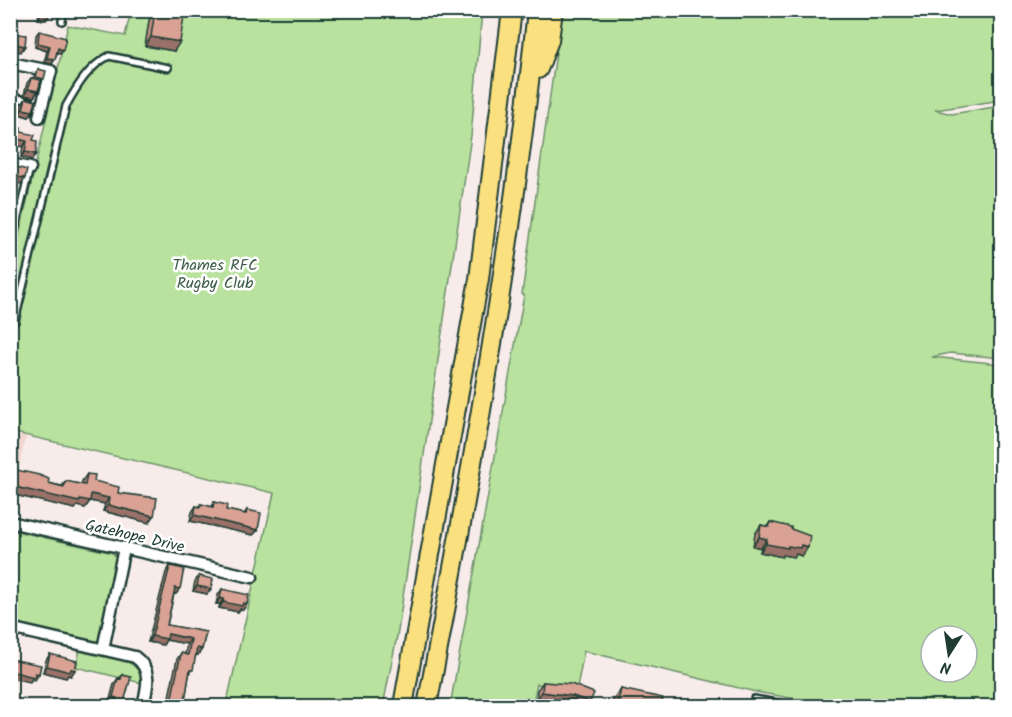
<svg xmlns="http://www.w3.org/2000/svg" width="1012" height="717" viewBox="0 0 1012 717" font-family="Kalam,sans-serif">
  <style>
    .built { fill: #efd6d0 }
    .green { fill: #b9e29f; stroke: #6c906a; stroke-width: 1.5; fill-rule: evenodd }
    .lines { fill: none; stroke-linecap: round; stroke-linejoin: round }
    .lane-casing { stroke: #1f3d34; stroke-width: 10 }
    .street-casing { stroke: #1f3d34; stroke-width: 15 }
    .highway-casing { stroke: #1f3d34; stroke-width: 22 }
    .lane { stroke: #fff; stroke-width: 5 }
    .street { stroke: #fff; stroke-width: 10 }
    .highway { stroke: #fbe080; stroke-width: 18 }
    .wall { fill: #bb8b7f; stroke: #1f3d34; stroke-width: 1.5 }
    .shaded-wall { fill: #997168; stroke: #1f3d34; stroke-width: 1.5 }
    .building { fill: #daa294; stroke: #1f3d34; stroke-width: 1.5 }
    .labels { text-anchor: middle; stroke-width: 5; stroke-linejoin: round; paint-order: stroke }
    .park-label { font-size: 16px; fill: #3e5e49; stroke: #fff }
    .street-label { font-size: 16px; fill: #1f3d34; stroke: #fff }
  </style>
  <rect width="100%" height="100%" fill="#f8ecea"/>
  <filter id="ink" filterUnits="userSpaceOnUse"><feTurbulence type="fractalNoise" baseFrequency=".0167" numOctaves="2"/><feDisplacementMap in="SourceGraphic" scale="12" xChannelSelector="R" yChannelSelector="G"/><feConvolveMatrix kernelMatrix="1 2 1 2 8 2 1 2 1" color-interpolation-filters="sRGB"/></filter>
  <g filter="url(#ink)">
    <path class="built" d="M11 432 26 436 11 503Z"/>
    <path class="green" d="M131 11H482L471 136 398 631 383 706H226L274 493 11 432V270L68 25 125 36Z
      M562 11H1001V100L935 110 952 114 1001 106V358L950 353 932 357 1001 364V706H837L756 692 584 651 576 693 537 684 532 706H450L524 295 522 294ZM931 636H967V672H931Z
      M11 530 113 553 118 560 99 641 96 643 11 625Z
      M80 650C100 655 141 655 142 683L76 667Z"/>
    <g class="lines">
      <defs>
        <path id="lane" d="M62 21 64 10
          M17 98 30 101
          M10 250 30 168
          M10 320 15 321 66 106C77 86 89 66 109 56L168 68
          M754 699 794 706"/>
        <path id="street" d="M10 63 51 71 39 117
          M10 164 30 168
          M10 522 252 577
          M10 628 135 657C153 670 147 688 143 706
          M103 649 124 548"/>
        <path id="highway" d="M538 69 549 40 553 10
          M403 706 479 279 512 10
          M427 706C471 476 513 244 537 10"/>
      </defs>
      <use href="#lane" class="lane-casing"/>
      <use href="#street" class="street-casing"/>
      <use href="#highway" class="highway-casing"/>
      <use href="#lane" class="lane"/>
      <use href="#street" class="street"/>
      <use href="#highway" class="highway"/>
    </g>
    <path class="wall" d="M51 10V13L46 20 38 19 39 11H35Z
      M155 11 174 51 145 46 149 20Z
      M39 31 63 50 60 54 57 53 55 59 52 64 44 62 47 51 35 47 36 35Z
      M38 69 39 85 38 91 34 97 24 95 27 83 31 78H33Z
      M26 98 33 111 29 117 19 114 22 104Z
      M10 122 14 126 21 132 33 140 36 154 32 160 21 157 23 147 10 144Z
      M12 469 48 483 62 486 66 481 81 485 82 481 87 474 94 481 118 493 154 516 149 523 103 511 105 504 90 501 85 508 77 506 75 509 14 495Z
      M214 502 226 510 244 514 247 510 258 530 253 535 190 521 192 512 196 506 199 507 201 504 212 507Z
      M770 522 791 529 808 547 802 556 796 554 794 557 783 555 782 557 760 552 761 548 753 546 755 534 761 525 767 527Z
      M170 566 180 589 176 594H174L167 625 206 632 202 649 198 655H196L189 676 184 706H167L177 659 181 653 185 654 187 644 166 640 163 645 148 642 166 572Z
      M199 576 207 594 193 591 195 581Z
      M222 589 243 610 240 609 238 612 219 608 220 604H216L218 595Z
      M50 654 71 676 68 675 66 678 43 672 46 660Z
      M122 675 123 706H112L113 704 109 703 114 684 118 678H120Z
      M543 682 587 706H573L567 704 536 700 537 690Z
      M621 689 661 706H611L613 700Z"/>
    <path class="shaded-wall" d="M43 12 51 13 46 20 38 19Z
      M151 37 180 42 174 51 145 46Z
      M10 43 25 46 21 52 10 50Z
      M38 43 50 46 47 51 35 47Z
      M58 48 63 50 60 54 55 52Z
      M47 58 55 59 52 64 44 62Z
      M28 89 38 91 34 97 24 95Z
      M23 109 33 111 29 117 19 114Z
      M10 137 27 141 23 147 10 144Z
      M25 152 36 154 32 160 21 157Z
      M10 176 25 178 21 184 10 182Z
      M11 202 16 203 12 209H10Z
      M15 487 80 499 91 494 109 498 105 504 90 501 85 508 77 506 75 509 10 494Z
      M108 505 154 516 149 523 103 511Z
      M194 515 258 530 253 535 190 521Z
      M759 537 767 539 761 548 753 546Z
      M766 544 788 546 801 545 808 547 802 556 796 554 794 557 783 555 782 557 760 552Z
      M197 586 211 589 207 594 193 591Z
      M175 588 180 589 176 594 171 593Z
      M220 598 224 599 220 604H216Z
      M223 602 243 603 247 604 243 610 240 609 238 612 219 608Z
      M168 634 191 639 187 644 166 640 163 645 148 642 152 636Z
      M197 648 202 649 198 655 193 654Z
      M47 666 71 669 75 670 71 676 68 675 66 678 43 672Z
      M10 671 35 673 39 674 35 680 32 679 30 682 10 678Z
      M542 692 573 696 590 702 587 706H573L567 704 536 700Z
      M113 697 117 698 113 704 109 703Z"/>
    <path class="building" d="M43 10H51V13L43 12Z
      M155 11 184 16 180 42 151 37Z
      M39 31 66 38 63 50 58 48 55 59 47 58 50 46 38 43Z
      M10 33 26 35 25 46 10 43Z
      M38 69 46 71 44 79 36 77Z
      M31 78 41 80 38 91 28 89Z
      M26 98 36 101 33 111 23 109Z
      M10 122 15 123 14 126 21 128V132L35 135 33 140 37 141 36 154 25 152 27 141 10 137Z
      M10 165 27 170 25 178 10 176Z
      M10 193 18 195 16 203 11 202 10 204Z
      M10 452 12 469 39 475 49 479 48 483 64 487 66 481 85 485 87 474 95 475 94 481 119 487 118 493 157 498 154 516 108 505 109 498 91 494 90 501 80 499 79 502 15 487 13 497 10 496Z
      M214 502 227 505 226 510 246 514 247 510 261 513 258 530 194 515 196 506 200 507 201 504 213 507Z
      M770 522 791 527V529L810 536 808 547 801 545 800 548 788 546V548L766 544 767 539 759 537 761 525 769 527Z
      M170 566 184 569 180 589 175 588 167 625 206 632 202 649 197 648 193 670H190L184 706H170L181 653 188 655 191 639 168 634 167 639 152 636Z
      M199 576 213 579 211 589 197 586Z
      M222 589 249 595 247 604 243 603 242 606 223 602 224 599 220 598Z
      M50 654 77 661 75 670 71 669 70 672 47 666Z
      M10 659 41 665 39 674 35 673 34 677 10 671Z
      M122 675 131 677 123 706H115L117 698 113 697 118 678 121 679Z
      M543 682 571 684 594 693 590 702 573 696 542 692Z
      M621 689 663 698 661 706H617Z
      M776 704 791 706H775Z"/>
  </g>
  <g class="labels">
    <g class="park-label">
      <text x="215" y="270">Thames RFC<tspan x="215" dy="18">Rugby Club</tspan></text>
    </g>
    <g class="street-label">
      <text transform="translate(135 535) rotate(13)" y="6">Gatehope Drive</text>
    </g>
  </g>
  <rect width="1012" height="717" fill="none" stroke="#fff" stroke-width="36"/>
  <rect x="18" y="18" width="976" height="681" fill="none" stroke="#1f3d34" stroke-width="2" filter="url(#ink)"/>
  <g transform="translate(949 654) rotate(192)"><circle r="28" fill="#ffffff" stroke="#a5b1ae" stroke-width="1.5"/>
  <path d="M0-4.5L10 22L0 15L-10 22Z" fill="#1f3d34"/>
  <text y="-9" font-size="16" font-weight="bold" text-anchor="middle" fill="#1f3d34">N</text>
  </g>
</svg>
